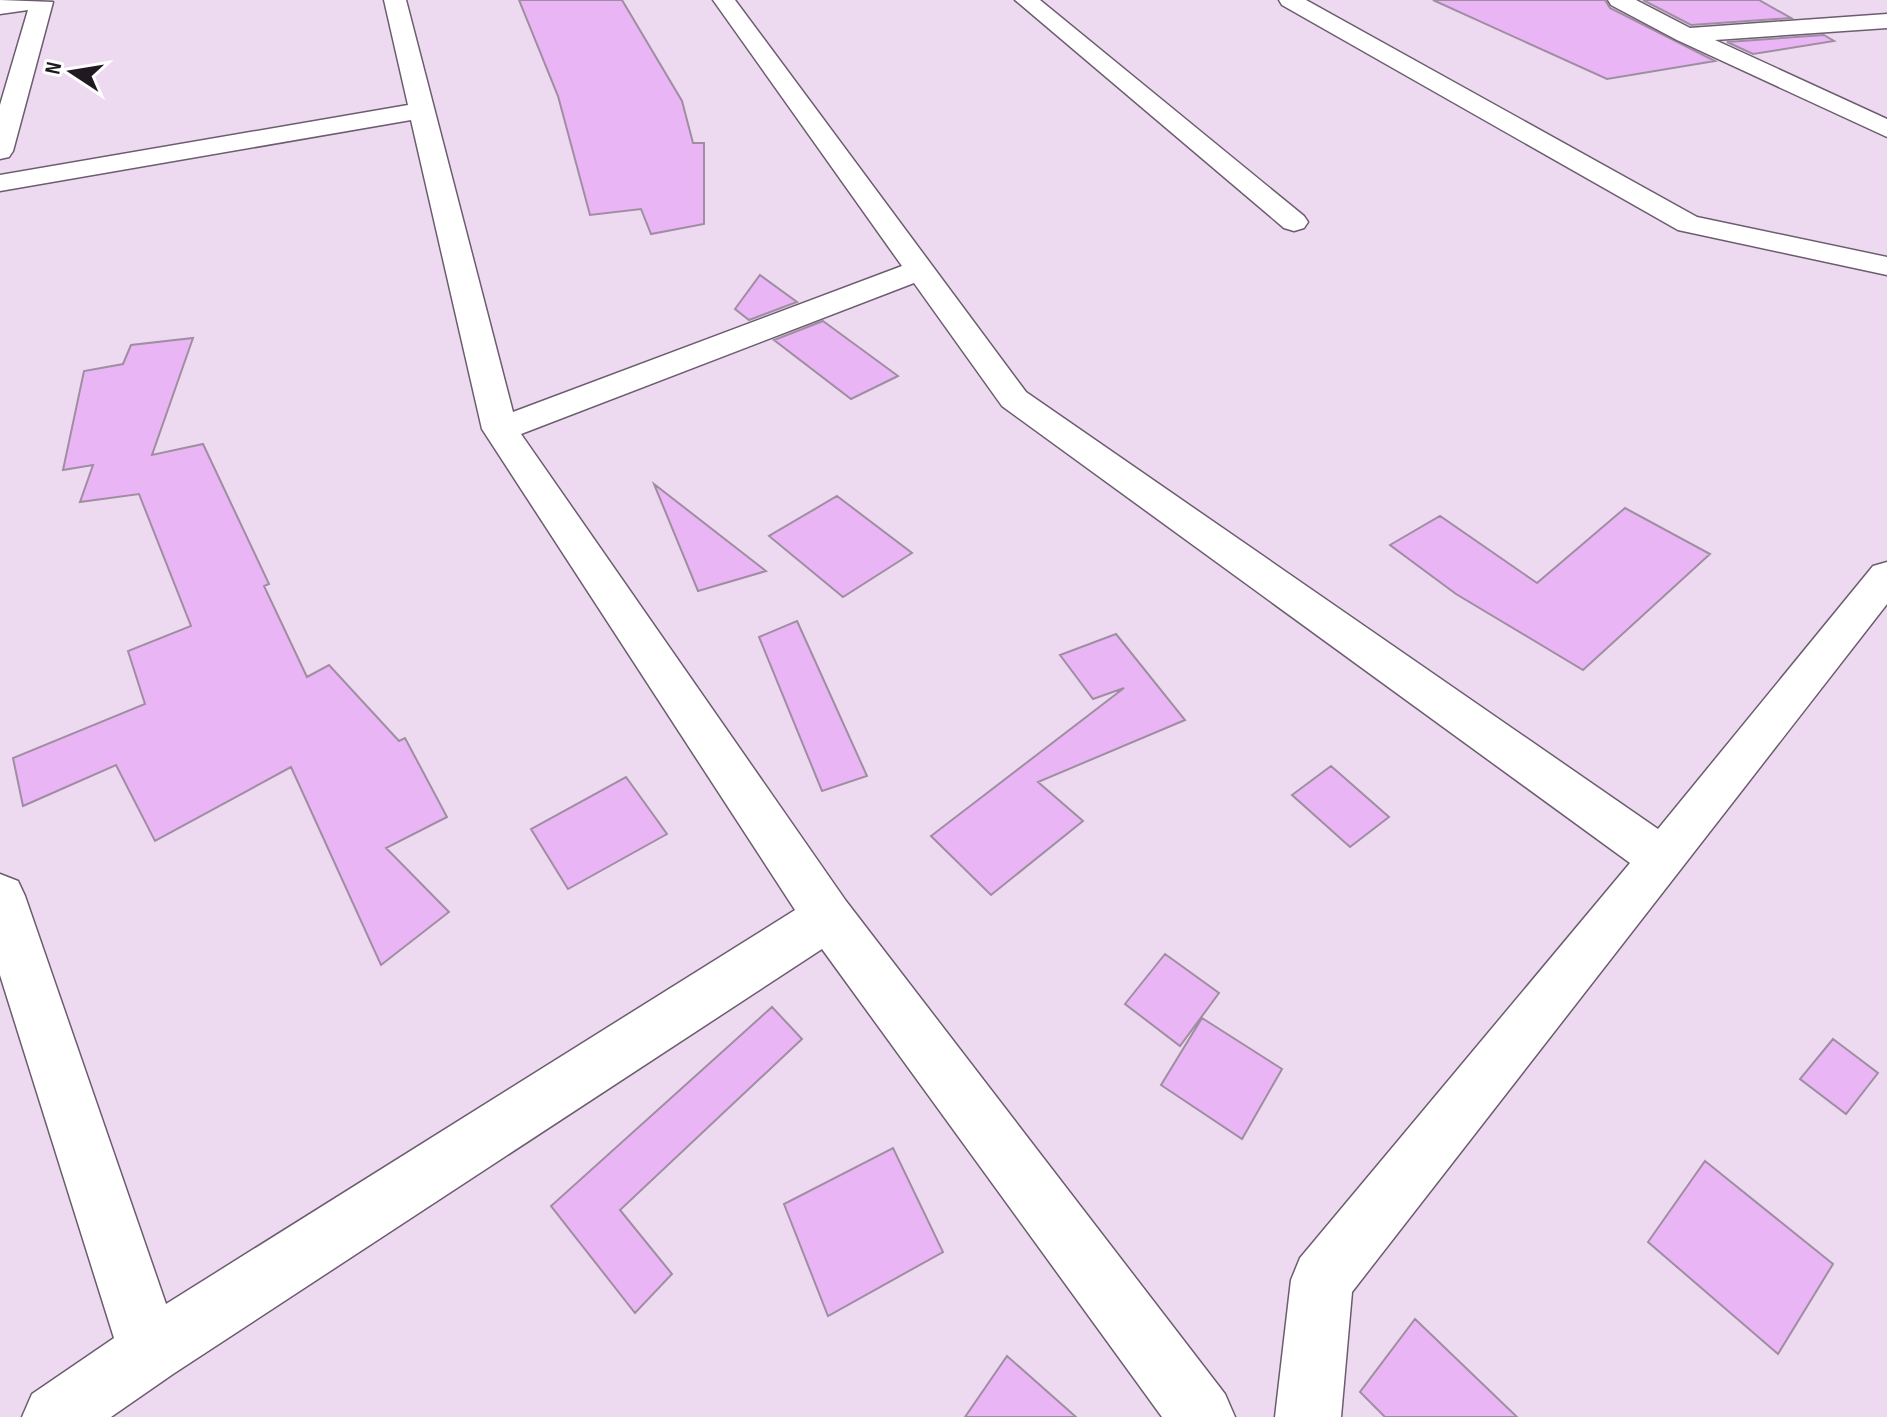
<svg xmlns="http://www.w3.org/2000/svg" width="1887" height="1417" viewBox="0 0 1887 1417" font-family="'Sofia Sans Condensed',sans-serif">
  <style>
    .building { fill: #eab5f4; stroke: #9f8ea2; stroke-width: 2 }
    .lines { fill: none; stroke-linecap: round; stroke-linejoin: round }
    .minor-casing { stroke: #6c5c6f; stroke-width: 3 }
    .minor { fill: #fff; fill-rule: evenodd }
  </style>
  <rect width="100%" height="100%" fill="#eddaf0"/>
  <path class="building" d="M519 0H622L682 101 693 143H704V224L651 234 641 209 590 215 558 96Z
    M1433 0H1605L1610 8 1715 61 1607 79Z
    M1643 0H1759L1791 18 1691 25Z
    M1824 35 1834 41 1753 54 1727 42Z
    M760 275 797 302 749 320 735 309Z
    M823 321 898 376 851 399 774 340Z
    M193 338 152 455 203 444 269 584 264 586 307 677 329 665 399 741 405 738 447 817 386 848 449 912 381 965 291 767 155 841 116 765 23 806 13 758 145 704 128 651 191 626 139 494 80 502 93 465 63 470 84 371 123 364 131 345Z
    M654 484 766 571 698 591Z
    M837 496 912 553 843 597 769 536Z
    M1625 508 1710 554 1583 670 1456 594 1390 545 1440 516 1537 583Z
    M797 621 867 776 822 791 759 637Z
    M1116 634 1185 720 1038 782 1083 821 991 895 931 836 1124 688 1093 699 1060 655Z
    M1331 766 1389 817 1350 847 1292 795Z
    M626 777 667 834 568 889 531 829Z
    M1165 954 1219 993 1180 1046 1125 1004Z
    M772 1007 802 1039 620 1210 672 1274 635 1313 551 1206Z
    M1202 1018 1282 1069 1242 1139 1161 1085Z
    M1833 1039 1878 1073 1846 1114 1800 1079Z
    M893 1148 943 1252 828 1316 784 1204Z
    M1705 1161 1833 1264 1778 1354 1648 1242Z
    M1415 1319 1517 1417H1385L1360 1392Z
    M1007 1356 1076 1417H965Z"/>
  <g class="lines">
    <defs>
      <path id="minor" d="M0 0 53 2 13 151 9 157 0 159V105L28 10 0 14Z
        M384 0H406L513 412 902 266 713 0H735L1026 392 1658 829 1873 566 1887 562V604L1352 1292 1341 1417H1275L1291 1280 1300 1258 1630 863 1002 406 914 283 521 434 846 901 1225 1394 1235 1417H1162L822 949 173 1374 111 1417H22L32 1394 114 1338 0 975V874L18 881 25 896 166 1304 795 910 482 429 411 120 0 191V175L408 105Z
        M1015 0H1040L1304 216 1308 222 1304 228 1294 231 1284 228Z
        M1279 0H1306L1697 217 1887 257V275L1678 230 1282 5Z
        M1608 0H1636L1690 28 1887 14V28L1715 40 1887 119V137L1677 40 1611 5Z"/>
    </defs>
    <use href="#minor" class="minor-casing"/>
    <use href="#minor" class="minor"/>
  </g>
  <g transform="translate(72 72) rotate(282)" stroke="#ffffff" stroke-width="6" paint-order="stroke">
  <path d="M0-6L14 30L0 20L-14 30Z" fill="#201921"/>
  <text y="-12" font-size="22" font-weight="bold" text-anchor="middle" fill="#201921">N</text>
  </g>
</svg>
